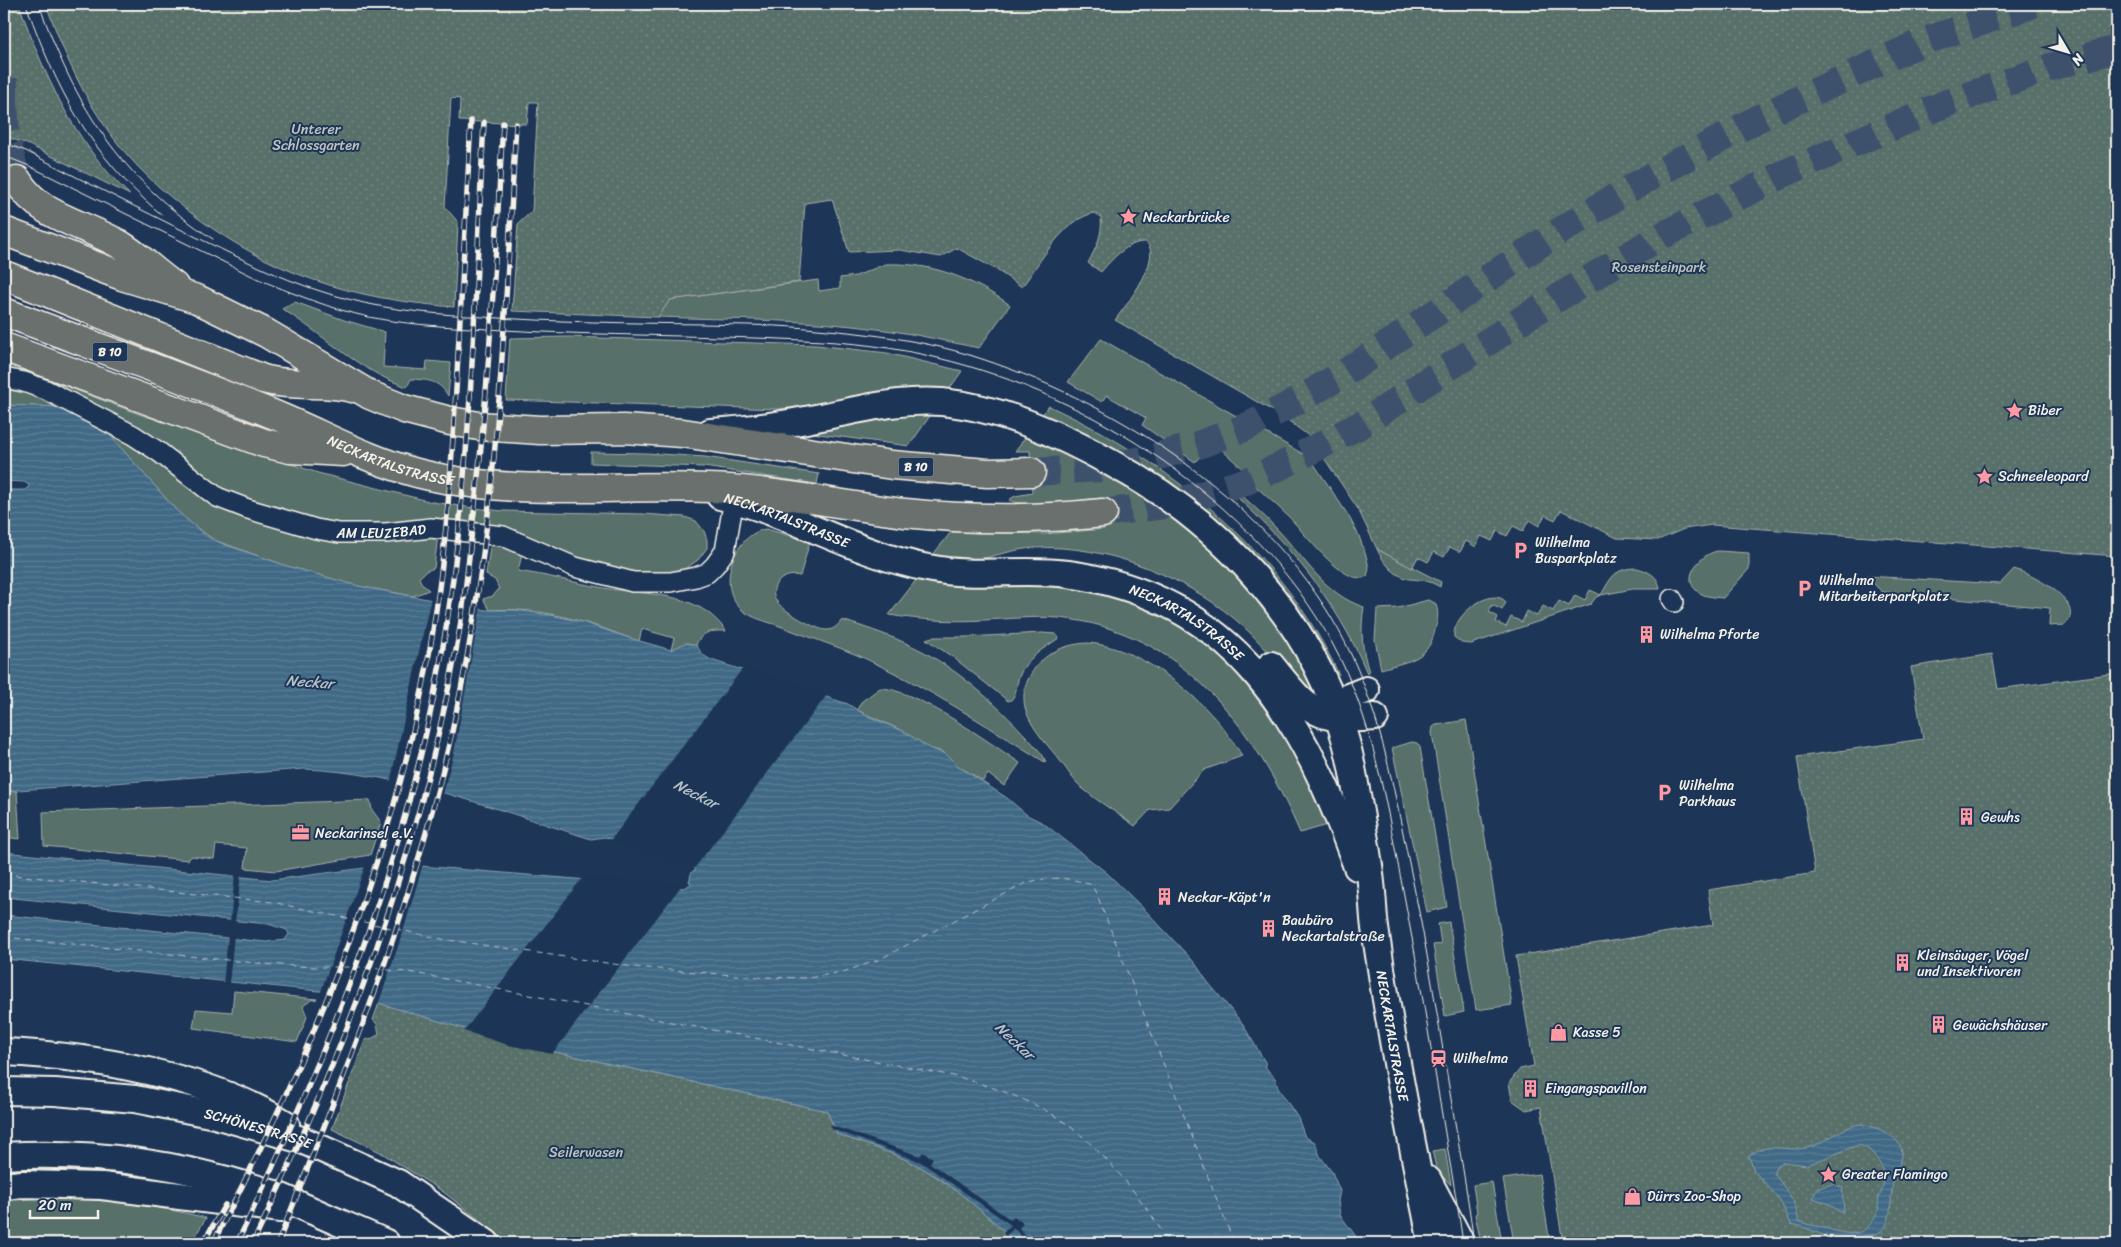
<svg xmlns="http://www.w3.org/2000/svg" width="2121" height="1247" viewBox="0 0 2121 1247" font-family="Sriracha,sans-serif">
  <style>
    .grass { fill: #596f6b; stroke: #a6b0aa }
    .park { fill: url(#park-dots); stroke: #a6b0aa }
    .water { fill: url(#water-rules); stroke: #879fad; fill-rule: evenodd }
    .pier { fill: #1d3557 }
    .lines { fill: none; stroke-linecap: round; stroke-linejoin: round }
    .ferry { stroke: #b5c1c6; stroke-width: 1; stroke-dasharray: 6 5; stroke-linecap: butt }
    .primary-tunnel { stroke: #3d516d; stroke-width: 28; stroke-dasharray: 28 14; stroke-linecap: butt }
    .street-casing { stroke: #f4f1e8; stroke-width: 22 }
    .secondary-casing { stroke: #f4f1e8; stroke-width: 30 }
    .primary-casing { stroke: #f4f1e8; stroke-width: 31 }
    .street { stroke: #1d3557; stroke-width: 19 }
    .secondary { stroke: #1d3557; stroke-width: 26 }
    .primary { stroke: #6b706d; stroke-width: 28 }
    .tram { stroke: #f4f1e8; stroke-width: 1 }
    .rail-casing { stroke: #f4f1e8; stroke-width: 5.5 }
    .rail { stroke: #1d3557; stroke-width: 4; stroke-dasharray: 11; stroke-linecap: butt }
    .labels { text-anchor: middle; stroke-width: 4; stroke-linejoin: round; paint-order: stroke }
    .shield { fill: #1d3557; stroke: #b4b9bc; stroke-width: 1 }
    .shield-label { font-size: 12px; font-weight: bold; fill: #f4f1e8 }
    .park-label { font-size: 14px; fill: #bec4bc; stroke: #1d3557 }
    .poi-label { font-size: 14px; fill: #f4f1e8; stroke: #1d3557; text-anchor: start }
    .street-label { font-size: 14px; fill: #f4f1e8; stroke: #1d3557 }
    .water-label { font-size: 15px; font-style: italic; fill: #b5c1c6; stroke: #1d3557 }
  </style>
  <defs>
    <pattern id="park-dots" width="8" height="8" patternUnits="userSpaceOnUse" patternTransform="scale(1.25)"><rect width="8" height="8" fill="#596f6b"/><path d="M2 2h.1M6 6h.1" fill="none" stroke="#718480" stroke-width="1.8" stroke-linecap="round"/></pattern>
    <pattern id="water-rules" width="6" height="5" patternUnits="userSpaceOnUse" patternTransform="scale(1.25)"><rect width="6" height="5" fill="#3f6986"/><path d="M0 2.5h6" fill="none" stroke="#5b7f97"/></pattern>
  </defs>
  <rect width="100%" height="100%" fill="#1d3557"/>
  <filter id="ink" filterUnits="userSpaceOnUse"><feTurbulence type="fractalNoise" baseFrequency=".02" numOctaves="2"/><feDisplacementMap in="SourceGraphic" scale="10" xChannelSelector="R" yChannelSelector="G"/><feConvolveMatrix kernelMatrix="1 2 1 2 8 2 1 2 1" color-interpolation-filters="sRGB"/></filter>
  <g filter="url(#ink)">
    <path class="grass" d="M885 264C931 262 973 279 1010 305L979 348C948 342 917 334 885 330 810 319 734 320 658 317L669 300 818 280 819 291 840 288V278L856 276Z
      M295 302 344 320 385 332 383 367 426 370 427 361 451 363 448 396C439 380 428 380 411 379L407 387C357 370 326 336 282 309Z
      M569 337 816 345 887 353 962 371 948 391 778 409 506 400 510 338Z
      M1101 339 1310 458 1348 515 1359 536 1367 559 1369 569 1367 576C1345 589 1303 531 1289 517 1273 502 1257 487 1240 473L1243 469 1213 442 1195 462 1142 425 1146 418 1106 395 1102 402 1068 382Z
      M4 363 139 414 318 473 432 502 474 508 503 511 643 514 685 517 696 521 704 531 707 540V548L698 560 683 570 651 575 625 572 579 559 500 528 437 518 380 526 325 523 275 510 227 492 4 371Z
      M4 389 29 394 59 407 4 405Z
      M1049 406C1169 461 1284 553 1339 675L1330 667 1154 474 1113 449 1041 416Z
      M932 413 909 446 804 432 880 417Z
      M104 429 128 441 246 516 438 535 434 568 426 571 419 578 422 584 429 590 413 596 358 586 287 566 214 540 193 525 177 511Z
      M1026 436C1059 451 1090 466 1121 484 1132 490 1144 495 1154 503 1223 553 1276 612 1313 689L1303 694C1285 671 1266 648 1245 628 1192 579 1107 543 1034 548 1017 549 1001 554 985 558 968 561 950 559 932 556L951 532 1044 534 1105 529 1101 498C1080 500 1026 509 1009 500L1015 496 1032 493 1030 451H1015Z
      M591 452 645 453 705 457 819 474 817 484 704 467 591 463Z
      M1229 485C1246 499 1262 513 1277 529 1304 557 1325 595 1364 607 1360 630 1362 650 1369 672L1367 673C1336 599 1286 541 1227 488Z
      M766 529 810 541 800 576C784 572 766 586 777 602 782 610 818 631 827 630 834 630 838 625 842 620 870 629 898 638 924 652 970 678 1008 715 1042 754L1046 762 1043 761C984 724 925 686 862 657 834 645 805 636 777 625 765 621 752 618 742 610 715 587 734 534 766 529Z
      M491 541 522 554 518 571C547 575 575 583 604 588 649 596 697 590 726 631 712 631 703 630 696 645L687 643 671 650 674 638 642 629 639 641C626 637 614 632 602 628 567 616 527 607 490 610L483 599 493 596 499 589 495 580 486 575Z
      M1377 549 1441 582 1440 587C1429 580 1421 580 1409 579 1394 576 1383 562 1377 549Z
      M1718 551 1749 553V569L1723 598C1714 597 1704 597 1697 591 1680 577 1702 553 1718 551Z
      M1637 568C1648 571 1659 576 1660 589H1633L1601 595 1596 597 1591 604 1471 644 1462 643 1454 637C1451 616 1492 585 1506 602L1502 610 1492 605 1489 612 1498 617 1496 622 1506 627 1511 617 1522 622 1527 611 1537 616 1543 606 1553 611 1559 601 1569 606 1575 595 1585 600 1590 590 1601 595C1611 578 1614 568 1637 568Z
      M2014 569C2032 575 2088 601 2065 625L2049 626 2050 608 1882 592 1866 576 2000 584Z
      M917 579 966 586 1054 585 1106 593 1171 619 1211 647 1251 687 1277 719 1331 824 1300 833C1255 728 1182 630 1059 618 1033 616 1009 619 983 620 952 622 920 620 889 615Z
      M1428 600 1435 603C1439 610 1438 619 1436 626 1429 661 1411 660 1381 669L1375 640 1377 609 1398 608Z
      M1042 633 1056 634 1059 638C1043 649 1026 658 1019 677 1016 685 1017 694 1011 700L1008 701 954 658 926 639 932 637H967Z
      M1088 643C1146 647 1215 707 1242 756L1204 770 1169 808 1150 810 1135 826C1118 813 1098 802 1082 788 1073 780 1066 768 1058 758 1036 731 1008 704 1035 668 1048 651 1067 644 1088 643Z
      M880 688C914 688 990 743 1020 763L1004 786 988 774 983 781 958 766 943 752 929 748 903 731 857 710 861 702Z
      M1466 720 1512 1005 1476 1010 1432 733 1433 727 1436 725Z
      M1412 742 1417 743 1420 747 1447 907 1427 912 1392 748Z
      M4 791H17L20 839 4 837Z
      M370 800 372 810 381 822 370 855 276 871 245 868 247 848 216 845 214 859 192 856 188 860 44 846 43 812Z
      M1449 922 1464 1012 1445 1016 1433 945 1441 944 1438 924Z
      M234 991 317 999 311 1000 303 1006 307 1017 297 1042 193 1028 196 1009 232 1012Z
      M1445 1149 1451 1185 1437 1171 1432 1151Z
      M1539 1174 1550 1243H1514L1503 1179Z
      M1492 1182 1502 1243H1481L1475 1214 1477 1213 1473 1185Z
      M54 1197C105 1200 156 1205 206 1218L191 1243H4V1201Z"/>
    <path class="park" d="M4 4H19C44 75 74 143 130 195L27 144 4 136Z
      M46 4H2117V556L1712 525 1684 529 1658 540 1617 538 1561 510 1555 520 1545 515 1539 526 1529 520 1523 531 1513 526 1507 536 1497 531 1492 541 1481 536 1476 547 1466 541 1460 552 1450 547 1444 557 1434 552 1428 562 1418 557 1412 568 1377 549 1358 509 1310 437 1285 418 1115 320C1125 307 1164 257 1146 242 1128 241 1112 259 1101 272L1088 263C1096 248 1103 234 1101 217L1095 213C1064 218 1039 264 1022 287L995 269 957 248 941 257 900 250 849 252 832 199 805 203 799 282 670 300 658 317 512 311 518 224 532 211 538 102H529L527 124H524L459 121 460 99 451 98 445 207 458 222 454 307C350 299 270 274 187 210 153 184 122 154 99 117 76 82 60 43 46 4Z
      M1992 654 1998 689 2117 673V1243H1563L1541 1107 1526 1110 1512 1100 1509 1083 1520 1069 1534 1066 1516 956 1713 925 1708 890 1815 873 1797 757 1923 739 1911 667Z
      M379 1003 509 1042 827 1111 837 1134C866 1145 897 1153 924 1169 958 1189 988 1216 1017 1243H509L442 1191 380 1152 332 1129 365 1040 373 1038 379 1034 377 1024 373 1020Z"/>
    <path class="water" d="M4 405 59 407 104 429 177 511 206 536 223 544 287 566 358 586 486 610H514L551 615 582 622 626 637 671 650 685 643 696 645 703 655 711 660 848 704 867 716 903 731 929 748 946 754 958 766 1007 798 1027 815 1043 823 1107 873 1146 911 1195 963 1207 981 1242 1023 1265 1062 1266 1068 1275 1078 1278 1088 1298 1118 1305 1137 1315 1142 1320 1156 1332 1172 1340 1191 1338 1201 1340 1215 1361 1243H1017C988 1216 958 1189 924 1169 897 1153 866 1145 837 1134L827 1111 509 1042 348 994 4 959V915L266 942 285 940 289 934 287 930 268 924 4 897V852L272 880 396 864 684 888 691 884V882H689L692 870 695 871V869L692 864 605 837 591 839C498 810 403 773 305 769L4 791V490H24L28 488 29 485 24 482 4 481Z
      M1860 1124C1876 1126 1908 1138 1901 1160 1898 1170 1893 1179 1892 1189 1890 1202 1892 1216 1885 1227 1877 1238 1864 1234 1853 1238 1851 1239 1848 1241 1846 1241 1834 1243 1808 1226 1791 1224L1780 1200 1754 1171 1749 1156C1765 1141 1786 1152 1806 1148 1826 1144 1840 1127 1860 1124ZM1858 1145C1867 1147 1872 1151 1877 1159 1894 1184 1874 1193 1879 1208 1865 1242 1851 1235 1821 1227 1814 1225 1805 1225 1799 1221L1793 1200 1774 1173 1776 1166 1784 1162 1807 1165Z
      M1834 1184 1843 1188C1841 1196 1845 1203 1843 1211L1840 1212 1829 1204 1813 1198C1815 1188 1825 1185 1834 1184Z"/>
    <path class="pier" d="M431 597 481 606 454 753 442 796 390 783Z
      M743 668 827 695 687 878 691 867 610 841Z
      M396 862 423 864 403 932 378 1005 348 996 320 994 365 866Z
      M235 874H241L235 923 230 922Z
      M583 877 682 885 552 1054 508 1045 464 1031Z
      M228 935 234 936 229 984H223Z
      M830 1125 920 1156 923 1152 933 1158 930 1163 1011 1220 1014 1216 1023 1223 1019 1228 1033 1243H1027L1014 1228 1006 1236 1003 1233 1011 1225 921 1162 832 1129Z"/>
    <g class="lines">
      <path class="ferry" d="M4 874 272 902 442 939 634 967 759 977 808 978 843 972 878 960 1026 883C1049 876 1069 877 1092 885L1099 900 1234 1243
        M4 937 266 964 313 967H363L414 973 959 1077C995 1088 1033 1100 1064 1122 1102 1148 1146 1203 1169 1243"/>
      <path class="primary-tunnel" d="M4 78V105
        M4 103 6 138 17 180
        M1031 472 1102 468 1152 458 1198 445 1244 428 1288 406 1343 374 1555 234 1629 189 1757 119 1922 42 2034 4
        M1103 513 1164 505 1198 496 1242 483 1281 466 1360 425 1526 317 1656 239 1783 174 1947 103 2057 65 2117 49"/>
      <defs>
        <g id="street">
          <path id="s1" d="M4 378 24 382 46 390 133 435 159 452 217 497 248 509 316 529 339 533H386L431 528 503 536 575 567 633 582H671L696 577 707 573 715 565 725 551 734 499"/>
          <path d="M1672 599 1674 602"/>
        </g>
        <g id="secondary">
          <path id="s2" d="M710 432C748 430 788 424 826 416 865 408 902 399 942 402 1002 408 1061 435 1113 464 1218 520 1311 619 1344 735 1352 760 1355 786 1360 812 1364 836 1369 859 1371 883 1373 898 1373 913 1375 928 1390 1034 1411 1139 1432 1243"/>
          <path id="s3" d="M720 496C792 513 855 554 928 568 974 578 1021 568 1068 574 1237 597 1305 721 1357 867"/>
          <path d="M1271 665C1307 709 1314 723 1375 717"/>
          <path d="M1320 711 1333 703 1366 690"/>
          <path d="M4 1052C95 1056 208 1076 286 1124"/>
          <path id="s4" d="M4 1091 55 1092 135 1099 215 1115 302 1140 398 1183 486 1243"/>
          <path d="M4 1156C93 1150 186 1165 271 1193 285 1198 299 1205 313 1211 337 1222 362 1232 386 1243"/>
          <path d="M1428 1180 1461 1243"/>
          <path d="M4 1186 22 1184 102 1186 281 1209"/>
        </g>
        <g id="primary">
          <path d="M17 180C40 218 83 223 119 244 139 256 155 273 174 286"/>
          <path d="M4 231 122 276 197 299 266 333 370 395 404 409 450 421 479 426 540 430 624 429 683 433 892 465 987 473 1031 472"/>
          <path d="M4 275 263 379C294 388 323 380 352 388"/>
          <path id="s5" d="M4 312C91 345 178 376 265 411 316 431 364 459 417 473 519 499 626 482 730 489 788 493 846 506 905 513 971 520 1037 520 1103 513"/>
          <path d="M4 347 264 443 290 449 343 452"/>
        </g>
      </defs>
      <use href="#street" class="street-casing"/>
      <use href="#secondary" class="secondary-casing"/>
      <use href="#primary" class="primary-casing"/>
      <use href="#street" class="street"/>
      <use href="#secondary" class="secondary"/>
      <use href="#primary" class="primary"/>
      <path class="tram" d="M26 4C57 91 90 155 162 215
        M39 4C75 106 120 178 213 239
        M4 143 26 151C81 180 138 208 194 236 244 260 294 286 348 299 392 311 438 314 483 317 556 322 629 323 703 324 741 325 779 325 817 329 873 334 929 341 982 359 1124 406 1275 506 1345 642 1383 717 1396 801 1413 882 1428 954 1439 1026 1451 1099 1459 1147 1468 1195 1474 1243
        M4 156 27 165 258 279C294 294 331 309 369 317 413 326 459 327 504 330 604 336 704 335 803 340 849 342 894 347 938 358 1092 395 1255 502 1332 643 1374 719 1387 810 1404 895 1419 972 1431 1049 1444 1127 1450 1166 1458 1204 1463 1243"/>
      <defs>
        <path id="rail" d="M203 1243 225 1205
          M213 1243C305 1067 383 882 423 686 444 583 451 478 457 373 462 289 466 205 471 121
          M237 1243C331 1048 413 843 446 628 472 461 475 290 484 122
          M253 1243C346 1050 418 857 457 645 464 607 468 568 472 529 489 394 495 259 503 123
          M278 1243C349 1064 422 884 460 694 498 507 505 314 516 124"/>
      </defs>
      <use href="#rail" class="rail-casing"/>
      <use href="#rail" class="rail"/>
    </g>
  </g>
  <defs>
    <symbol id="sight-bare" viewBox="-9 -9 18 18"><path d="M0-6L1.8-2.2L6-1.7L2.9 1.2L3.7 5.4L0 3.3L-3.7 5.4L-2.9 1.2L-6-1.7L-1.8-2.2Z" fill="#ff9aa2" stroke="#1d3557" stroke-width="2.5" paint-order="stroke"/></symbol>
    <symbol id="parking-bare" viewBox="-9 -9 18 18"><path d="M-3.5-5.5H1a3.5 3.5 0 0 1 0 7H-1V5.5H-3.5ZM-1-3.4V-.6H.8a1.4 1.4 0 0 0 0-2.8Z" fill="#ff9aa2" stroke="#1d3557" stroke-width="2.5" paint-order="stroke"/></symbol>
    <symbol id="building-bare" viewBox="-9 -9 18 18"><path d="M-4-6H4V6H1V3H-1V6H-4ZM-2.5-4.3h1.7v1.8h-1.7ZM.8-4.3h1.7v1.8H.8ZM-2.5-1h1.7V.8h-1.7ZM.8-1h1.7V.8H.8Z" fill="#ff9aa2" stroke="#1d3557" stroke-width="2.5" paint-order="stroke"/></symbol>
    <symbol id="office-bare" viewBox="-9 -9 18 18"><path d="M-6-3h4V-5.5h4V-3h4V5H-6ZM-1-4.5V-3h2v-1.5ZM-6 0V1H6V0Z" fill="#ff9aa2" stroke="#1d3557" stroke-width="2.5" paint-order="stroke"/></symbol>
    <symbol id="shop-bare" viewBox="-9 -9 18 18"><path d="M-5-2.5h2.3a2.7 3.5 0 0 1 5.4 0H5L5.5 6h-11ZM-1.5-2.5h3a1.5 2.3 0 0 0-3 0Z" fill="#ff9aa2" stroke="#1d3557" stroke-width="2.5" paint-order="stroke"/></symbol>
    <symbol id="station-bare" viewBox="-9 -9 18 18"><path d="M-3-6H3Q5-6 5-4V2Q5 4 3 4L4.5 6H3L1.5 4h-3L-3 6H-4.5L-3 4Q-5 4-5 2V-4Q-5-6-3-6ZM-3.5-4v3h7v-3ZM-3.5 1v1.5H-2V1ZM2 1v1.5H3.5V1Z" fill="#ff9aa2" stroke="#1d3557" stroke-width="2.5" paint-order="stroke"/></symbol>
  </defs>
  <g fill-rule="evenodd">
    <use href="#sight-bare" x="1116" y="204" width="25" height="25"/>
    <use href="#sight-bare" x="2002" y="398" width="25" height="25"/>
    <use href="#sight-bare" x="1972" y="464" width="25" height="25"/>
    <use href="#parking-bare" x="1508" y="538" width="25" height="25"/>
    <use href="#parking-bare" x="1792" y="576" width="25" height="25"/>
    <use href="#building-bare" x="1634" y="622" width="25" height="25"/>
    <use href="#parking-bare" x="1652" y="780" width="25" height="25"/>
    <use href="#building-bare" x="1954" y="804" width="25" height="25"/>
    <use href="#office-bare" x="288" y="820" width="25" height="25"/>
    <use href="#building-bare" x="1152" y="884" width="25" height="25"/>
    <use href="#building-bare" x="1256" y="916" width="25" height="25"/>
    <use href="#building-bare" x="1890" y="950" width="25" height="25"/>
    <use href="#building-bare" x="1926" y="1012" width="25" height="25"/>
    <use href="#shop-bare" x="1546" y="1020" width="25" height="25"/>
    <use href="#station-bare" x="1426" y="1046" width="25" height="25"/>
    <use href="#building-bare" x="1518" y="1076" width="25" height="25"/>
    <use href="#sight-bare" x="1816" y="1162" width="25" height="25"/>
    <use href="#shop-bare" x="1620" y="1184" width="25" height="25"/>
  </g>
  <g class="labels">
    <g class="shield">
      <rect x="92.5" y="342.5" width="35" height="19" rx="4"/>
      <rect x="898.5" y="457.5" width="35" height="19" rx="4"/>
    </g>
    <g class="shield-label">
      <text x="110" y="356">B 10</text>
      <text x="916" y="471">B 10</text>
    </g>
    <g class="park-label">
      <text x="316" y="134">Unterer<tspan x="316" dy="16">Schlossgarten</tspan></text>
      <text x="1659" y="272">Rosensteinpark</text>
      <text x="586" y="1157">Seilerwasen</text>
    </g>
    <g class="poi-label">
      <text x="1143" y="222">Neckarbrücke</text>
      <text x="2028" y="415">Biber</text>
      <text x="1998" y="481">Schneeleopard</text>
      <text x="1535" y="547">Wilhelma<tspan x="1535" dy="16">Busparkplatz</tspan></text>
      <text x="1819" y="585">Wilhelma<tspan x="1819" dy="16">Mitarbeiterparkplatz</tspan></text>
      <text x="1660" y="639">Wilhelma Pforte</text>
      <text x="1679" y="790">Wilhelma<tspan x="1679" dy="16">Parkhaus</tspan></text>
      <text x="1981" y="822">Gewhs</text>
      <text x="315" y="838">Neckarinsel e.V.</text>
      <text x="1178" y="902">Neckar-Käpt'n</text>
      <text x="1282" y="925">Baubüro<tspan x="1282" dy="16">Neckartalstraße</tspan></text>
      <text x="1917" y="960">Kleinsäuger, Vögel<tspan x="1917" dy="16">und Insektivoren</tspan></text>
      <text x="1953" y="1030">Gewächshäuser</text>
      <text x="1573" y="1037">Kasse 5</text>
      <text x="1453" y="1063">Wilhelma</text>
      <text x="1545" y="1093">Eingangspavillon</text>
      <text x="1842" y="1179">Greater Flamingo</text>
      <text x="1647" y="1201">Dürrs Zoo-Shop</text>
    </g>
    <g class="street-label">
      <text dy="5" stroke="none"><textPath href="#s5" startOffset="415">NECKARTALSTRASSE</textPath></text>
      <text dy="5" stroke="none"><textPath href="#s3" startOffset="71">NECKARTALSTRASSE</textPath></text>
      <text dy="5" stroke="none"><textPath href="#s1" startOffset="416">AM LEUZEBAD</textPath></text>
      <text dy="5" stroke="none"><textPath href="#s3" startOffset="491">NECKARTALSTRASSE</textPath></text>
      <text dy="5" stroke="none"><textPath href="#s2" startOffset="1088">NECKARTALSTRASSE</textPath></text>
      <text dy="5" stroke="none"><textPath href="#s4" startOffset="258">SCHÖNESTRASSE</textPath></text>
    </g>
    <g class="water-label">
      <text transform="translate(310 682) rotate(4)" y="5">Neckar</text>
      <text transform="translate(696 794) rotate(27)" y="5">Neckar</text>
      <text transform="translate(1015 1041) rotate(43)" y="5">Neckar</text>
    </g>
  </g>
  <rect width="2121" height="1247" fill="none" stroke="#1d3557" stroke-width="20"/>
  <rect x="10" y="10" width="2101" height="1227" fill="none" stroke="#f4f1e8" stroke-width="2" filter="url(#ink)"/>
  <g transform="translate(2068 52) rotate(128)" stroke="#1d3557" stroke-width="4" paint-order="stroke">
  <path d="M0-4L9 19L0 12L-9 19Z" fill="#f4f1e8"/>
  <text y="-8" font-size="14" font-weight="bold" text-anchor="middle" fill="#f4f1e8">N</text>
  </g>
  <path d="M30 1210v8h68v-8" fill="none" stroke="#f4f1e8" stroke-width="2.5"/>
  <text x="38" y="1210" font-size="15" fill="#f4f1e8" stroke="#1d3557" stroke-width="4" paint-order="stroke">20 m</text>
</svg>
